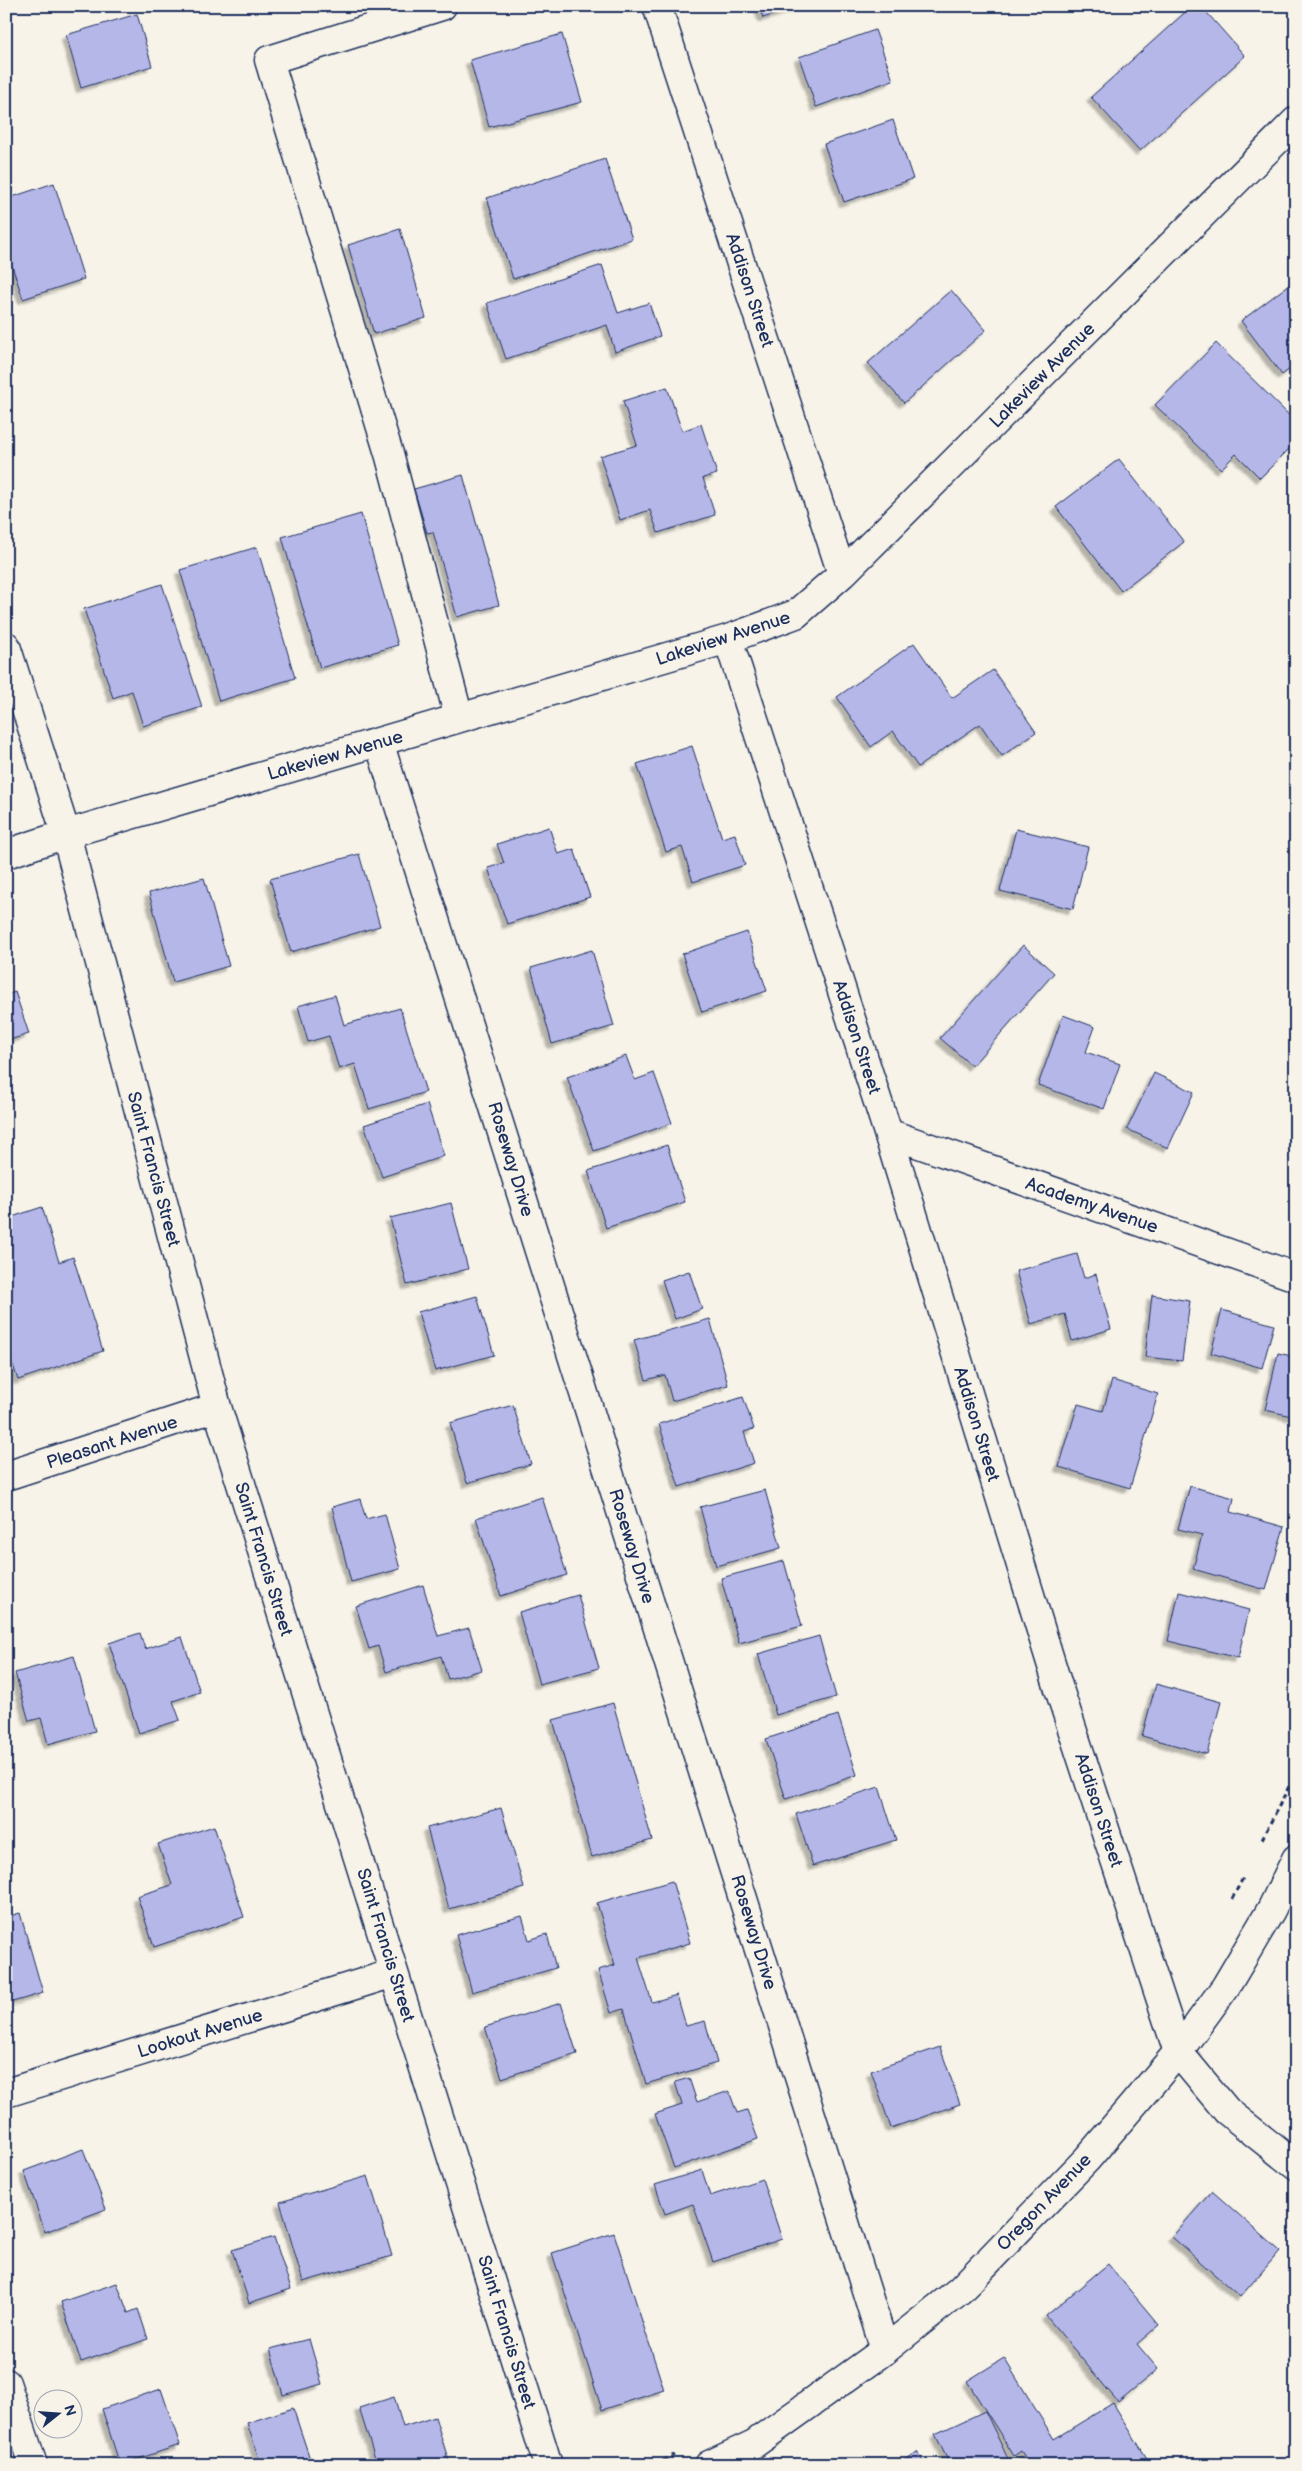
<svg xmlns="http://www.w3.org/2000/svg" width="1302" height="2471" viewBox="0 0 1302 2471" font-family="'Balsamiq Sans',sans-serif">
  <style>
    .building { fill: #b6b7e9; stroke: #1b2f5e; filter: url(#shadow) }
    .lines { fill: none; stroke-linecap: round; stroke-linejoin: round }
    .street-casing { stroke: #1b2f5e; stroke-width: 31 }
    .secondary-casing { stroke: #1b2f5e; stroke-width: 31 }
    .path { stroke: #1b2f5e; stroke-width: 3; stroke-dasharray: 5 4; stroke-linecap: butt }
    .street { stroke: #f7f3e8; stroke-width: 28 }
    .secondary { stroke: #f7f3e8; stroke-width: 28 }
    .labels { text-anchor: middle; stroke-width: 4.5; stroke-linejoin: round; paint-order: stroke }
    .street-label { font-size: 18px; fill: #1b2f5e; stroke: #f7f3e8 }
  </style>
  <defs>
    <filter id="shadow"><feDropShadow dx="-4.5" dy="4.5" stdDeviation="1" flood-color="#0004"/></filter>
  </defs>
  <rect width="100%" height="100%" fill="#f7f3e8"/>
  <filter id="ink" filterUnits="userSpaceOnUse"><feTurbulence type="fractalNoise" baseFrequency=".02" numOctaves="2"/><feDisplacementMap in="SourceGraphic" scale="10" xChannelSelector="R" yChannelSelector="G"/><feConvolveMatrix kernelMatrix="1 2 1 2 8 2 1 2 1" color-interpolation-filters="sRGB"/></filter>
  <g filter="url(#ink)">
    <path class="building" d="M759 6H801L763 18Z
      M1192 6H1201L1245 56 1140 151 1091 97Z
      M137 14 152 66 81 88 66 35Z
      M875 30 893 80 816 107 799 57Z
      M562 34 582 102 489 127 470 60Z
      M893 120 913 179 844 202 824 144Z
      M605 159 632 239 513 279 487 198Z
      M54 183 84 279 23 299 6 248V199Z
      M400 229 426 318 374 334 348 245Z
      M602 265 618 313 649 303 660 336 615 352 607 325 506 359 487 303Z
      M1294 281 1296 284V364L1282 375 1241 321Z
      M951 290 986 330 904 403 868 363Z
      M1216 343 1296 422V442L1260 478 1236 454 1221 469 1155 405Z
      M667 387 682 431 701 424 717 474 703 478 715 515 658 533 650 510 620 520 600 456 637 445 623 401Z
      M1119 459 1184 542 1121 591 1056 507Z
      M463 475 499 605 457 617 433 532 427 533 414 489Z
      M361 514 398 645 320 668 282 537Z
      M257 547 295 678 219 701 180 570Z
      M162 584 202 707 143 726 132 691 113 698 84 609Z
      M914 643 952 698 993 670 1036 732 1002 756 980 724 918 767 893 731 871 747 837 697Z
      M692 746 722 838 735 834 745 865 693 882 682 847 666 852 637 764Z
      M549 827 558 854 574 849 590 897 507 924 488 868 504 863 497 844Z
      M1016 829 1088 847 1073 909 1000 891Z
      M359 854 380 926 291 952 270 879Z
      M204 878 229 966 173 982 149 893Z
      M747 932 767 991 702 1012 682 954Z
      M1023 945 1054 973 972 1066 940 1038Z
      M592 950 614 1026 552 1044 531 968Z
      M15 992 29 1034 6 1041V995Z
      M335 995 344 1025 400 1008 426 1092 369 1109 355 1064 339 1069 329 1036 308 1042 298 1006Z
      M1063 1015 1095 1027 1086 1052 1120 1064 1104 1109 1038 1085Z
      M626 1056 635 1080 654 1073 672 1123 594 1151 567 1077Z
      M1154 1073 1194 1092 1168 1148 1127 1129Z
      M427 1104 444 1156 382 1177 364 1125Z
      M667 1145 685 1202 606 1228 588 1171Z
      M451 1203 468 1269 407 1285 390 1218Z
      M42 1207 59 1262 73 1257 103 1351 18 1380 6 1344V1219Z
      M1077 1254 1084 1278 1096 1274 1111 1329 1072 1341 1065 1314 1031 1324 1016 1271Z
      M689 1271 702 1309 675 1319 662 1280Z
      M1152 1295 1190 1301 1182 1361 1145 1357Z
      M477 1296 494 1355 435 1371 418 1312Z
      M1222 1310 1274 1325 1262 1368 1211 1353Z
      M710 1319 728 1385 672 1401 665 1375 646 1380 634 1340Z
      M1278 1353 1296 1357V1417L1265 1410Z
      M1112 1380 1158 1394 1130 1488 1059 1467 1078 1404 1103 1411Z
      M743 1397 754 1429 744 1432 754 1463 679 1487 659 1424Z
      M513 1405 531 1464 467 1483 450 1423Z
      M1190 1486 1234 1498 1231 1512 1284 1527 1266 1590 1193 1569 1202 1535 1178 1529Z
      M765 1490 781 1548 716 1566 700 1507Z
      M542 1497 567 1575 501 1596 476 1518Z
      M360 1499 366 1519 385 1514 400 1569 351 1582 332 1507Z
      M784 1561 802 1626 739 1643 721 1578Z
      M423 1585 438 1636 469 1628 482 1670 448 1679 441 1656 386 1672 378 1646 369 1649 356 1606Z
      M1179 1592 1249 1610 1238 1658 1168 1641Z
      M578 1595 599 1668 539 1684 519 1612Z
      M140 1633 145 1649 182 1637 200 1692 173 1701 180 1720 139 1733 109 1643Z
      M819 1636 836 1697 776 1715 758 1654Z
      M74 1656 95 1731 48 1744 41 1718 29 1721 15 1673Z
      M1156 1684 1221 1702 1207 1754 1142 1736Z
      M613 1703 652 1840 592 1857 553 1720Z
      M838 1715 857 1775 786 1799 766 1739Z
      M879 1787 896 1840 813 1866 796 1814Z
      M501 1808 524 1888 449 1909 427 1828Z
      M214 1826 244 1917 154 1947 137 1896 172 1885 158 1844Z
      M672 1881 690 1943 638 1958 652 2002 677 1995 686 2026 705 2021 717 2063 646 2084 624 2009 611 2013 598 1970 615 1965 597 1903Z
      M20 1913 43 1993 6 2004V1917Z
      M522 1916 529 1940 547 1934 556 1968 472 1992 456 1935Z
      M561 2003 577 2054 502 2078 485 2027Z
      M940 2047 960 2104 891 2128 871 2071Z
      M689 2078 697 2102 729 2091 737 2113 747 2110 758 2139 674 2168 655 2114 682 2105 675 2082Z
      M83 2149 106 2209 45 2232 24 2171Z
      M702 2170 710 2196 762 2179 782 2239 713 2262 693 2204 665 2214 655 2185Z
      M368 2176 392 2256 303 2282 280 2202Z
      M1212 2191 1280 2251 1240 2297 1172 2237Z
      M614 2233 664 2390 602 2410 552 2253Z
      M274 2237 291 2289 249 2303 232 2250Z
      M1108 2264 1159 2325 1137 2344 1158 2369 1118 2402 1046 2316Z
      M117 2283 128 2313 138 2309 148 2339 81 2362 61 2302Z
      M309 2339 322 2384 283 2395 270 2349Z
      M1004 2358 1054 2439 1113 2403 1151 2465H1030L1021 2451 1014 2456 967 2381Z
      M161 2389 180 2445 120 2465 102 2409Z
      M394 2397 403 2427 435 2417 450 2465H377L359 2408Z
      M293 2408 312 2465H261L247 2423Z
      M985 2411 1011 2465H950L935 2434Z
      M917 2452 926 2465H898Z"/>
    <g class="lines">
      <defs>
        <path id="street" d="M442 6 269 60 390 457 459 718
          M657 6 842 574
          M728 639 888 1133 1059 1689 1178 2052 1227 2111 1296 2166
          M6 646 66 834 217 1407 548 2465
          M379 742 885 2350
          M6 854 66 834 728 639 796 614 842 574 1296 121
          M888 1133 1296 1277
          M6 1476 217 1407
          M6 2093 394 1973
          M6 2383 33 2465"/>
        <path id="secondary" d="M709 2465 754 2444 885 2350 960 2290 1087 2159 1178 2052 1226 1986 1271 1910 1296 1859"/>
      </defs>
      <use href="#street" class="street-casing"/>
      <use href="#secondary" class="secondary-casing"/>
      <path class="path" d="M1262 1839 1296 1773
        M1232 1899 1243 1878
        M655 2465 674 2455"/>
      <use href="#street" class="street"/>
      <use href="#secondary" class="secondary"/>
    </g>
  </g>
  <g class="labels">
    <g class="street-label">
      <text transform="translate(750 290) rotate(72)" y="6">Addison Street</text>
      <text transform="translate(1042 375) rotate(-45)" y="6">Lakeview Avenue</text>
      <text transform="translate(723 638) rotate(-18)" y="6">Lakeview Avenue</text>
      <text transform="translate(335 755) rotate(-16)" y="6">Lakeview Avenue</text>
      <text transform="translate(857 1037) rotate(72)" y="6">Addison Street</text>
      <text transform="translate(511 1159) rotate(73)" y="6">Roseway Drive</text>
      <text transform="translate(154 1169) rotate(75)" y="6">Saint Francis Street</text>
      <text transform="translate(1092 1205) rotate(19)" y="6">Academy Avenue</text>
      <text transform="translate(977 1424) rotate(73)" y="6">Addison Street</text>
      <text transform="translate(112 1442) rotate(-18)" y="6">Pleasant Avenue</text>
      <text transform="translate(632 1546) rotate(73)" y="6">Roseway Drive</text>
      <text transform="translate(264 1559) rotate(73)" y="6">Saint Francis Street</text>
      <text transform="translate(1099 1810) rotate(72)" y="6">Addison Street</text>
      <text transform="translate(754 1932) rotate(73)" y="6">Roseway Drive</text>
      <text transform="translate(386 1945) rotate(73)" y="6">Saint Francis Street</text>
      <text transform="translate(200 2033) rotate(-17)" y="6">Lookout Avenue</text>
      <text transform="translate(1044 2202) rotate(-46)" y="6">Oregon Avenue</text>
      <text transform="translate(507 2332) rotate(73)" y="6">Saint Francis Street</text>
    </g>
  </g>
  <rect width="1302" height="2471" fill="none" stroke="#f7f3e8" stroke-width="25"/>
  <rect x="12" y="12" width="1277" height="2446" fill="none" stroke="#1b2f5e" stroke-width="2" filter="url(#ink)"/>
  <g transform="translate(58 2414) rotate(73)"><circle r="24" fill="#f7f3e8" stroke="#9fa5b1"/>
  <path d="M0-4L9 19L0 12L-9 19Z" fill="#1b2f5e"/>
  <text y="-8" font-size="14" font-weight="bold" text-anchor="middle" fill="#1b2f5e">N</text>
  </g>
</svg>
